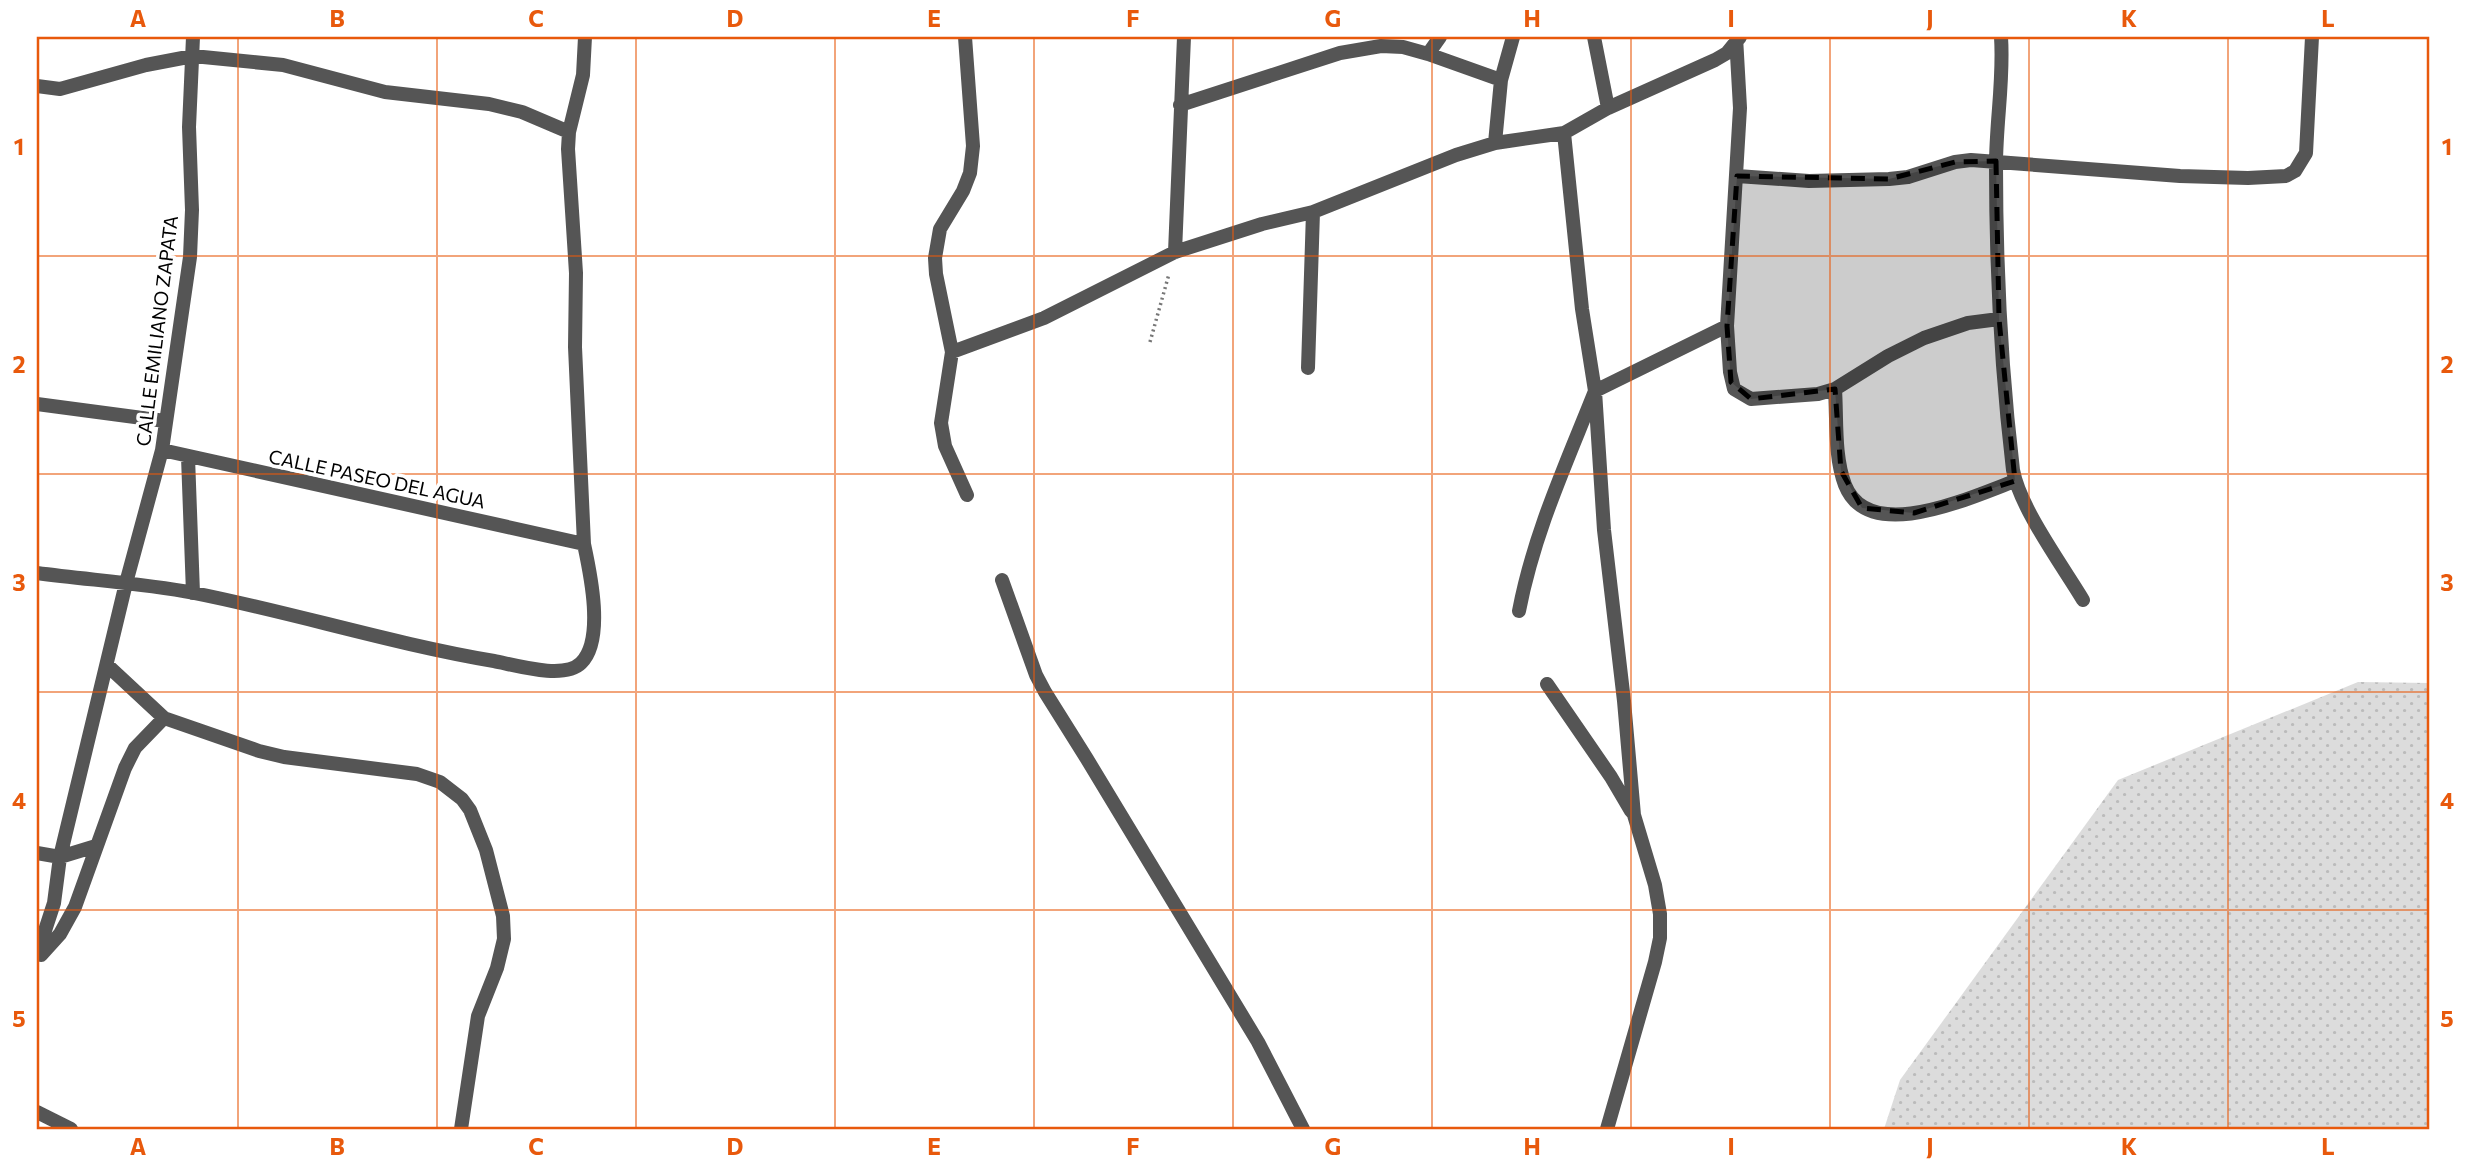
<svg xmlns="http://www.w3.org/2000/svg" width="2466" height="1166" viewBox="0 0 2466 1166" font-family="Commissioner,sans-serif">
  <style>
    .park { fill: url(#park-dots) }
    .lines { fill: none; stroke-linecap: round; stroke-linejoin: round }
    .path { stroke: #777; stroke-width: 3.5; stroke-dasharray: 2 3.5; stroke-linecap: butt }
    .minor { stroke: #555; stroke-width: 14 }
    .marked { fill: #000; fill-opacity: 0.2; stroke: #000; stroke-width: 5; stroke-dasharray: 14 9; stroke-linejoin: round }
    .grid { fill: none; stroke: #e8590c; stroke-width: 2; stroke-opacity: 0.55 }
    .labels { text-anchor: middle; stroke-width: 7; stroke-linejoin: round; paint-order: stroke }
    .street-label { font-size: 19px; fill: #000; stroke: #fff }
    .neatline { fill: none; stroke: #e8590c; stroke-width: 2.5 }
    .grid-label { font-size: 23px; text-anchor: middle; font-weight: bold; fill: #e8590c }
  </style>
  <defs>
    <pattern id="park-dots" width="8" height="8" patternUnits="userSpaceOnUse" patternTransform="scale(1.75)"><rect width="8" height="8" fill="#dcdcdc"/><path d="M2 2h.1M6 6h.1" fill="none" stroke="#bbb" stroke-width="1.8" stroke-linecap="round"/></pattern>
  </defs>
  <rect width="100%" height="100%" fill="#fff"/>
  <path class="park" d="M2358 682 2429 683V1129H1884L1900 1080 2118 780Z"/>
  <g class="lines">
    <path class="path" d="M1150 342 1169 274"/>
    <path class="minor" d="M965 37 973 146 970 173 963 191 940 229 935 258 936 274 952 352 941 423 945 446 967 495
      M1594 37 1608 108
      M1736 37 1740 108 1727 326 1730 372 1734 389 1751 399 1818 394 1835 389 1888 356 1924 338 1968 323 1999 319
      M2001 37C2004 79 1996 122 1996 165 1996 267 2001 369 2013 470 2020 508 2062 565 2083 600
      M1428 54 1440 37
      M37 86 60 89 146 65 193 56 283 65 385 92 489 104 522 112 569 132
      M1180 105 1340 53 1381 46 1403 47 1428 54 1501 80
      M1564 133 1582 309 1595 391 1604 530 1624 701 1634 815 1655 885 1660 914V938L1655 962 1607 1129
      M1495 143 1501 80 1513 37
      M1737 176 1809 181 1889 179 1908 177 1955 162 1971 160 2180 176 2248 178 2286 176 2295 171 2306 153 2312 37
      M1175 252 1184 37
      M952 352 1044 318 1175 252 1262 224 1313 212 1456 155 1495 143 1564 133 1608 108 1715 60 1727 53 1740 37
      M1308 368 1313 212
      M1835 389C1837 420 1834 456 1845 485 1869 546 1973 496 2015 481
      M37 404 165 421
      M162 450 584 544
      M188 457 193 593
      M37 573C89 580 142 583 194 593 295 613 393 644 494 661 515 665 564 680 581 663 605 640 590 572 584 544L575 347 576 273 568 149 569 132 583 75 585 37
      M1002 580 1036 675 1045 692 1087 759 1258 1042 1303 1129
      M1519 611C1534 533 1566 464 1595 391L1727 326
      M107 665 164 718 259 751 284 757 417 774 440 782 462 799 470 810 486 850 503 916 504 939 497 968 478 1016 461 1129
      M1547 684 1611 777 1631 811
      M37 853 60 857 96 846
      M37 955 54 903 60 857 126 583 162 450 190 257 192 210 189 127 193 37
      M41 955 60 934 75 907 125 768 135 748 164 718
      M37 1112 71 1129"/>
  </g>
  <path class="marked" d="M1996 161 1999 319 2015 481 1914 513 1862 508 1841 471 1835 389 1751 399 1731 382 1727 326 1737 176 1889 179 1955 162Z"/>
  <path class="grid" d="M238 37V1129M437 37V1129M636 37V1129M835 37V1129M1034 37V1129M1233 37V1129M1432 37V1129M1631 37V1129M1830 37V1129M2029 37V1129M2228 37V1129M37 256H2429M37 474H2429M37 692H2429M37 910H2429"/>
  <g class="labels">
    <g class="street-label">
      <text transform="translate(157 331) rotate(-83)" y="7">CALLE EMILIANO ZAPATA</text>
      <text transform="translate(377 479) rotate(12)" y="7">CALLE PASEO DEL AGUA</text>
    </g>
  </g>
  <rect width="2466" height="1166" fill="none" stroke="#ffffff" stroke-width="77"/>
  <rect x="38" y="38" width="2390" height="1090" class="neatline"/>
  <g class="grid-label">
    <text x="138" y="27">A</text>
    <text x="337" y="27">B</text>
    <text x="536" y="27">C</text>
    <text x="735" y="27">D</text>
    <text x="934" y="27">E</text>
    <text x="1133" y="27">F</text>
    <text x="1333" y="27">G</text>
    <text x="1532" y="27">H</text>
    <text x="1731" y="27">I</text>
    <text x="1930" y="27">J</text>
    <text x="2129" y="27">K</text>
    <text x="2328" y="27">L</text>
    <text x="19" y="155">1</text>
    <text x="2447" y="155">1</text>
    <text x="19" y="373">2</text>
    <text x="2447" y="373">2</text>
    <text x="19" y="591">3</text>
    <text x="2447" y="591">3</text>
    <text x="19" y="809">4</text>
    <text x="2447" y="809">4</text>
    <text x="19" y="1027">5</text>
    <text x="2447" y="1027">5</text>
    <text x="138" y="1155">A</text>
    <text x="337" y="1155">B</text>
    <text x="536" y="1155">C</text>
    <text x="735" y="1155">D</text>
    <text x="934" y="1155">E</text>
    <text x="1133" y="1155">F</text>
    <text x="1333" y="1155">G</text>
    <text x="1532" y="1155">H</text>
    <text x="1731" y="1155">I</text>
    <text x="1930" y="1155">J</text>
    <text x="2129" y="1155">K</text>
    <text x="2328" y="1155">L</text>
  </g>
</svg>
